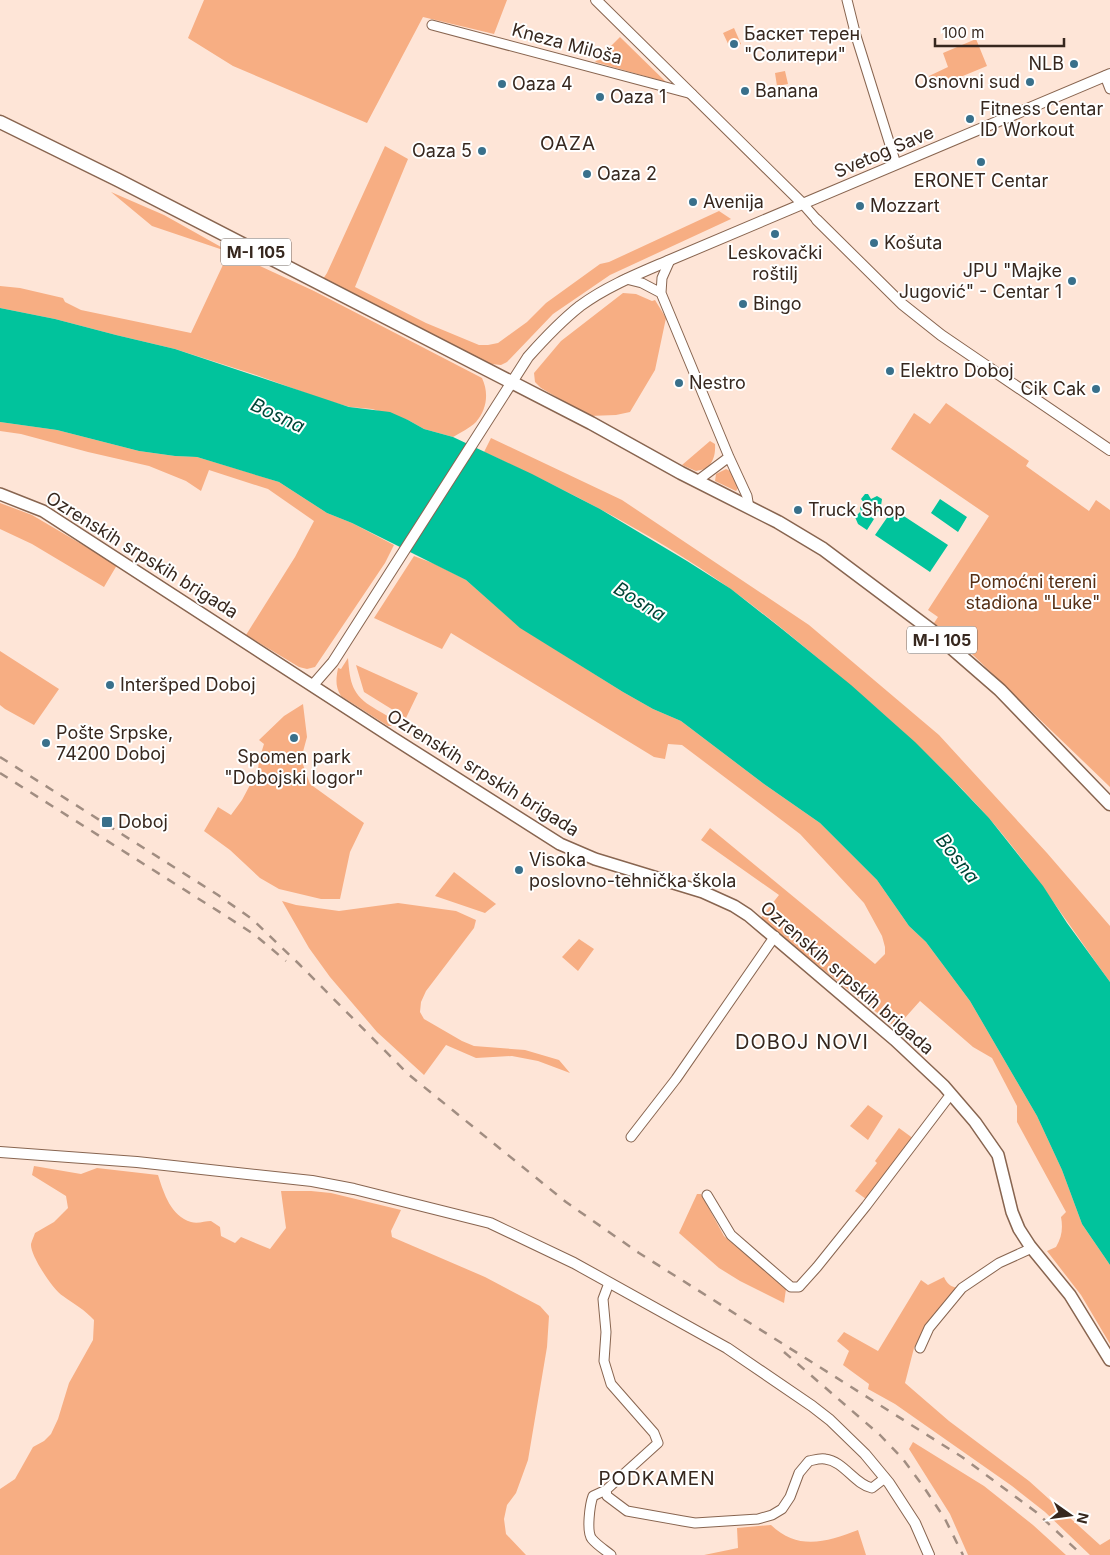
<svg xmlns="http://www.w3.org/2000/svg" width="1110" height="1555" viewBox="0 0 1110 1555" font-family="Inter,sans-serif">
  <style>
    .green { fill: #f7ae83 }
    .water { fill: #01c39c }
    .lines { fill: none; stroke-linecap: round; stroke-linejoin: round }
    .minor-casing { stroke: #886550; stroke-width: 11 }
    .tertiary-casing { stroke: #886550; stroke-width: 12 }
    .secondary-casing { stroke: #886550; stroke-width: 14 }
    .primary-casing { stroke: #886550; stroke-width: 15 }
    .minor { stroke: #fff; stroke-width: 9 }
    .tertiary { stroke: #fff; stroke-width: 10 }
    .secondary { stroke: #fff; stroke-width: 11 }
    .primary { stroke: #fff; stroke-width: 12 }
    .rail { stroke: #a18d81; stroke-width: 2.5; stroke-dasharray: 9 9; stroke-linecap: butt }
    .poi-dot { fill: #39708b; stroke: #fff; stroke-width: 2 }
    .labels { text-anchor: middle; stroke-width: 4; stroke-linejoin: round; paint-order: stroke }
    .shield { fill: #fff; stroke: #726862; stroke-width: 1 }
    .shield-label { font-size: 16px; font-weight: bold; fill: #36271e }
    .poi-label { font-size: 18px; fill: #36271e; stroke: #fff; text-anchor: start }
    .street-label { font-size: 18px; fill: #36271e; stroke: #fff }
    .park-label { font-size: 18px; fill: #562f15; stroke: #fff }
    .neighbourhood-label { font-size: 19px; letter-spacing: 1px; fill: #36271e; stroke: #fff }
    .water-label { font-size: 19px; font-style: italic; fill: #004536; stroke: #fff }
    .quarter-label { font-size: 20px; letter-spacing: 1px; fill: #36271e; stroke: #fff }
  </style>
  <rect width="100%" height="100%" fill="#fee5d7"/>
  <path class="green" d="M204 0H507L494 34 423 17 367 123 233 66 188 38Z
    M734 28 741 44 730 48 723 33Z
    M620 37 666 82 595 62Z
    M976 39 987 66 934 88 929 76 948 67 943 53Z
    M785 71 788 84 777 86 775 73Z
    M385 146 408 159 355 287 426 323 479 345H488L498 343 527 322 546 303 600 264 609 262 719 211 731 219 610 275 553 314 507 362 501 365 491 364 321 282 327 273Z
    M111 192 164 215 230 252 314 291 482 378C489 393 487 409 476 422 470 428 460 433 453 437L424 429 408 420 372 409 350 407 325 400 253 374 175 349 116 335 55 319 0 308V286L20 288 63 298 65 302 81 310 191 333 229 252 152 226Z
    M623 293 636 294 652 301 655 300 666 318 655 370 630 412 616 415 589 416 541 388 535 382 534 373 561 341Z
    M946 403 1029 461 1026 466 1089 511 1096 500 1110 510V787L973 655 934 623 938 617 928 610 989 516 891 449 914 413 930 424Z
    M0 422 57 430 139 451 175 456 197 457 247 472 279 482 327 513 352 523 394 545 385 563 315 667 307 669 299 667 246 635 295 557 314 521 268 489 209 470 201 491 186 481 149 466 88 452 21 434 0 431Z
    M491 438 622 500 809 625 939 735 1047 853 1110 926V982C1070 927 1033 869 988 817 937 760 879 709 820 660 791 636 762 612 732 590 655 535 569 491 484 452Z
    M710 441 715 444C716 458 711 470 696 471L682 465Z
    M726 469 730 471 738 488 736 491 715 481 716 474Z
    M0 503 32 515 117 565 104 587 32 544 0 529Z
    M414 556 435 564 466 580 521 628 623 692 653 709 681 721 764 784 820 823 877 880 909 926 926 942 970 1001 1037 1116 1062 1170 1082 1224 1110 1265V1344L1081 1295 1047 1251 1056 1247C1062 1237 1063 1228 1061 1217L1066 1212 1017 1122V1106L992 1058 973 1047 920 1001 896 1028 760 919 779 895 701 840 710 828 875 964 885 954V947L882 936 864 903 800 834 682 745 668 744 665 759 654 757 451 633 442 649 374 618Z
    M0 651 59 689 34 725 5 709 0 705Z
    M348 658C350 683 352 695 374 708 380 712 386 714 391 719L392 726H388L341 696C335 686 336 679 338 668L341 669Z
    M356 665 418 693 406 718 364 692Z
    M303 704 307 737 301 759 310 784 364 823 350 852 340 899H321L279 889 260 878 230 850 204 831 218 807 231 815 242 800 258 770 259 760 264 744 259 740 284 716Z
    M454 872 496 904 485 913 435 896Z
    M282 901 296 905 339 911 398 903 456 911 476 920 474 928 426 991 421 1002 420 1012 424 1019 462 1041 474 1046 525 1050 559 1060 570 1073 538 1061 512 1056 476 1058 446 1045 424 1075 377 1032 330 977 309 948Z
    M579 939 594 949 578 971 562 957Z
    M868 1105 883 1116 868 1140 850 1126Z
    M899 1128 914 1139 866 1199 855 1191 877 1163 875 1161Z
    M34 1166 81 1174 97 1168 158 1175C164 1194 171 1216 191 1222 198 1224 205 1221 211 1221L220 1227 221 1236 235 1243 241 1237 270 1249 286 1228 281 1191H311L331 1193 401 1210 391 1231 392 1237 485 1277 540 1306 549 1316 547 1347 528 1460 516 1493 507 1505 504 1519 506 1534 526 1555H0V1489L15 1479 33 1447 44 1441 51 1434 58 1419 69 1383 93 1340 94 1320C85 1310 74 1304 63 1296 53 1290 30 1255 31 1244 32 1240 34 1236 35 1233L54 1222 68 1208 66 1196 32 1175Z
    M697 1194H701L724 1236 786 1289 784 1303 740 1281 719 1268 679 1233Z
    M944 1277C947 1284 951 1287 958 1288L925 1328 914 1348 905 1383 949 1421 1029 1481 1100 1545 1110 1539V1555H1090L1045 1512 1012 1486 895 1404 868 1389 869 1384 843 1365 849 1351 837 1341 844 1332 878 1351 921 1280 928 1285Z
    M913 1442 984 1486 1033 1525 1066 1555H968L950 1514 909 1449Z
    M771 1525C798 1551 827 1542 858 1530L866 1555H704L738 1548 737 1528Z"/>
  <path class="water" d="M0 308 55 319 116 335 175 349 349 407 390 412 408 420 424 429 453 437 532 474 600 509 687 561 731 589 782 629 851 685 915 742 952 779 989 818 1043 886 1067 923 1110 982V1265L1082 1224 1062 1170 1037 1116 970 1001 926 942 909 926 877 880 820 823 764 784 681 721 653 709 623 692 520 628 466 580 352 523 327 513 279 482 197 457 175 456 139 451 57 430 0 422Z
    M865 494H868L871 499 877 496 882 499 881 506 878 508 880 510 878 512 875 511 871 517 874 519 867 530 858 524 855 517 861 511 860 508 861 506 865 504 861 499Z
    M940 499 967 517 958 532 931 513Z
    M893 509 948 545 930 572 875 535Z"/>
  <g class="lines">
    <defs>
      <path id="minor" d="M847 0 856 36 896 164
        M432 25 692 94
        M1105 76 1110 89
        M802 203 817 220
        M670 260 662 278 661 293 729 457 747 496 749 508
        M626 279 642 283 661 293
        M697 481 729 457
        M631 1137 676 1079 775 936
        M707 1195 731 1235 791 1287H799L817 1267 866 1206 951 1094
        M609 1283 603 1299 606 1332 604 1361 611 1384 654 1433 658 1443 606 1490 607 1496 627 1511 683 1521 695 1523 758 1519 772 1515 782 1509 790 1497 799 1473 809 1461C814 1460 820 1458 825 1459 844 1461 854 1484 872 1488L885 1478
        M920 1348 929 1328 962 1288 999 1263 1032 1248
        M606 1490 593 1496C590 1504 586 1532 592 1539 597 1545 605 1550 611 1555"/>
      <path id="tertiary" d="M596 0 802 203
        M817 220 902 304 941 335 1110 450
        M313 685 333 662 528 357C544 339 561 321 580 306 607 286 640 273 670 260L1110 74
        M0 1152 137 1162 312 1181 354 1189 490 1223 574 1263 727 1348 812 1406 830 1420 865 1454 889 1483 915 1523 929 1555"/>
      <path id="secondary" d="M0 494 43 511 393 738 560 844 595 859 703 892 734 906 748 915 895 1040 944 1086 975 1122 998 1155 1012 1212 1019 1229 1030 1246 1070 1295 1110 1360"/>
      <path id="primary" d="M0 122 118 180 591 423 681 473 778 522 823 549 931 630 1000 690 1110 804"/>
    </defs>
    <use href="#minor" class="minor-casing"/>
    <use href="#tertiary" class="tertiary-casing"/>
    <use href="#secondary" class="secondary-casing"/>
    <use href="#primary" class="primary-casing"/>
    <use href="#minor" class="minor"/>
    <use href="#tertiary" class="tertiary"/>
    <use href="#secondary" class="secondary"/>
    <use href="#primary" class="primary"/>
    <path class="rail" d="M0 757 218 895 252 919 299 964 408 1074 566 1202 639 1253 962 1457 1036 1512 1082 1555
      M0 773 229 918 255 935 286 961
      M784 1352 880 1435 902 1458 923 1486 945 1519 963 1555"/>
  </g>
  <g class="poi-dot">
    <circle cx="734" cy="44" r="5"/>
    <circle cx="1074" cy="64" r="5"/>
    <circle cx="1030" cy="82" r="5"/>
    <circle cx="502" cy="84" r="5"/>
    <circle cx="745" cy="91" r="5"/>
    <circle cx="600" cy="97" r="5"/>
    <circle cx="970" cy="119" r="5"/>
    <circle cx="482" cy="151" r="5"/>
    <circle cx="981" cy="162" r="5"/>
    <circle cx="587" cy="174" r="5"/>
    <circle cx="693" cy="202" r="5"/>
    <circle cx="860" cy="206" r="5"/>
    <circle cx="775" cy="234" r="5"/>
    <circle cx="874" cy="243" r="5"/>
    <circle cx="1072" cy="281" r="5"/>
    <circle cx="743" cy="304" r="5"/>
    <circle cx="890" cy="371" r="5"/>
    <circle cx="679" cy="383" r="5"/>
    <circle cx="1096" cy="389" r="5"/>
    <circle cx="798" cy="510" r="5"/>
    <circle cx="110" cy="685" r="5"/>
    <circle cx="294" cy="738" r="5"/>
    <circle cx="46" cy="743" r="5"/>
    <rect x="101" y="816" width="12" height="12" rx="2.5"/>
    <circle cx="519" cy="870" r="5"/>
  </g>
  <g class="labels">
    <g class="shield">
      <rect x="221" y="238.5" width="70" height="27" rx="4"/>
      <rect x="907" y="626.5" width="70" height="27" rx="4"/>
    </g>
    <g class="shield-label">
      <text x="256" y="258">M-I 105</text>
      <text x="942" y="646">M-I 105</text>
    </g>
    <g class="poi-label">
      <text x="744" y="40">Баскет терен<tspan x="744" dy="21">"Солитери"</tspan></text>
      <text x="1064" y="70" text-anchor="end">NLB</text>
      <text x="1020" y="88" text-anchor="end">Osnovni sud</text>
      <text x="512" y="90">Oaza 4</text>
      <text x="755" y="97">Banana</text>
      <text x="610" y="103">Oaza 1</text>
      <text x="980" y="115">Fitness Centar<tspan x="980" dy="21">ID Workout</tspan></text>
      <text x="472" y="157" text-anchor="end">Oaza 5</text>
      <text x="597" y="180">Oaza 2</text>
      <text x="981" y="187" text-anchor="middle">ERONET Centar</text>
      <text x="703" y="208">Avenija</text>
      <text x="870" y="212">Mozzart</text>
      <text x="884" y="249">Košuta</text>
      <text x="775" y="259" text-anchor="middle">Leskovački<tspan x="775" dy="21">roštilj</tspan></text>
      <text x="1062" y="277" text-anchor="end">JPU "Majke<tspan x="1062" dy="21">Jugović" - Centar 1</tspan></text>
      <text x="753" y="310">Bingo</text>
      <text x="900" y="377">Elektro Doboj</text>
      <text x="689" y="389">Nestro</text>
      <text x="1086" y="395" text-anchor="end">Cik Cak</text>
      <text x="808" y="516">Truck Shop</text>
      <text x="120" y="691">Interšped Doboj</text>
      <text x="56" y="739">Pošte Srpske,<tspan x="56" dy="21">74200 Doboj</tspan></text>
      <text x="294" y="763" text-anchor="middle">Spomen park<tspan x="294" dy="21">"Dobojski logor"</tspan></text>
      <text x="118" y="828">Doboj</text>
      <text x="529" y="866">Visoka<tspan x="529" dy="21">poslovno-tehnička škola</tspan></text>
    </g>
    <g class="street-label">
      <text transform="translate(567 44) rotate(15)" y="6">Kneza Miloša</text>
      <text transform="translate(884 152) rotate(-23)" y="6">Svetog Save</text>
      <text transform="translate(142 555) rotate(32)" y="6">Ozrenskih srpskih brigada</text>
      <text transform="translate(483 773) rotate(32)" y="6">Ozrenskih srpskih brigada</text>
      <text transform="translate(847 978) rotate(41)" y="6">Ozrenskih srpskih brigada</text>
    </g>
    <g class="park-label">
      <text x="1033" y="588">Pomoćni tereni<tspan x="1033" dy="21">stadiona "Luke"</tspan></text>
    </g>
    <g class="neighbourhood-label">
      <text x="568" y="150">OAZA</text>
      <text x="657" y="1485">PODKAMEN</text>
    </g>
    <g class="water-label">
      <text transform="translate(278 415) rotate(25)" y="7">Bosna</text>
      <text transform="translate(640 601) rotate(32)" y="7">Bosna</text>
      <text transform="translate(958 858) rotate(52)" y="7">Bosna</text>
    </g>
    <g class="quarter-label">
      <text x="802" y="1049">DOBOJ NOVI</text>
    </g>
  </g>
  <g transform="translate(1070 1515) rotate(104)" stroke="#ffffff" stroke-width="4" paint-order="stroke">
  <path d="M0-4L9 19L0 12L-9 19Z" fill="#36271e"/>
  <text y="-8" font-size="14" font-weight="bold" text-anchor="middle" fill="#36271e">N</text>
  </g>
  <path d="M935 38v8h129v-8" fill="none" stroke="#36271e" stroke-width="2.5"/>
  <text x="942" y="38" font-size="15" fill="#36271e" stroke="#ffffff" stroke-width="4" paint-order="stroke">100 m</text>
</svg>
